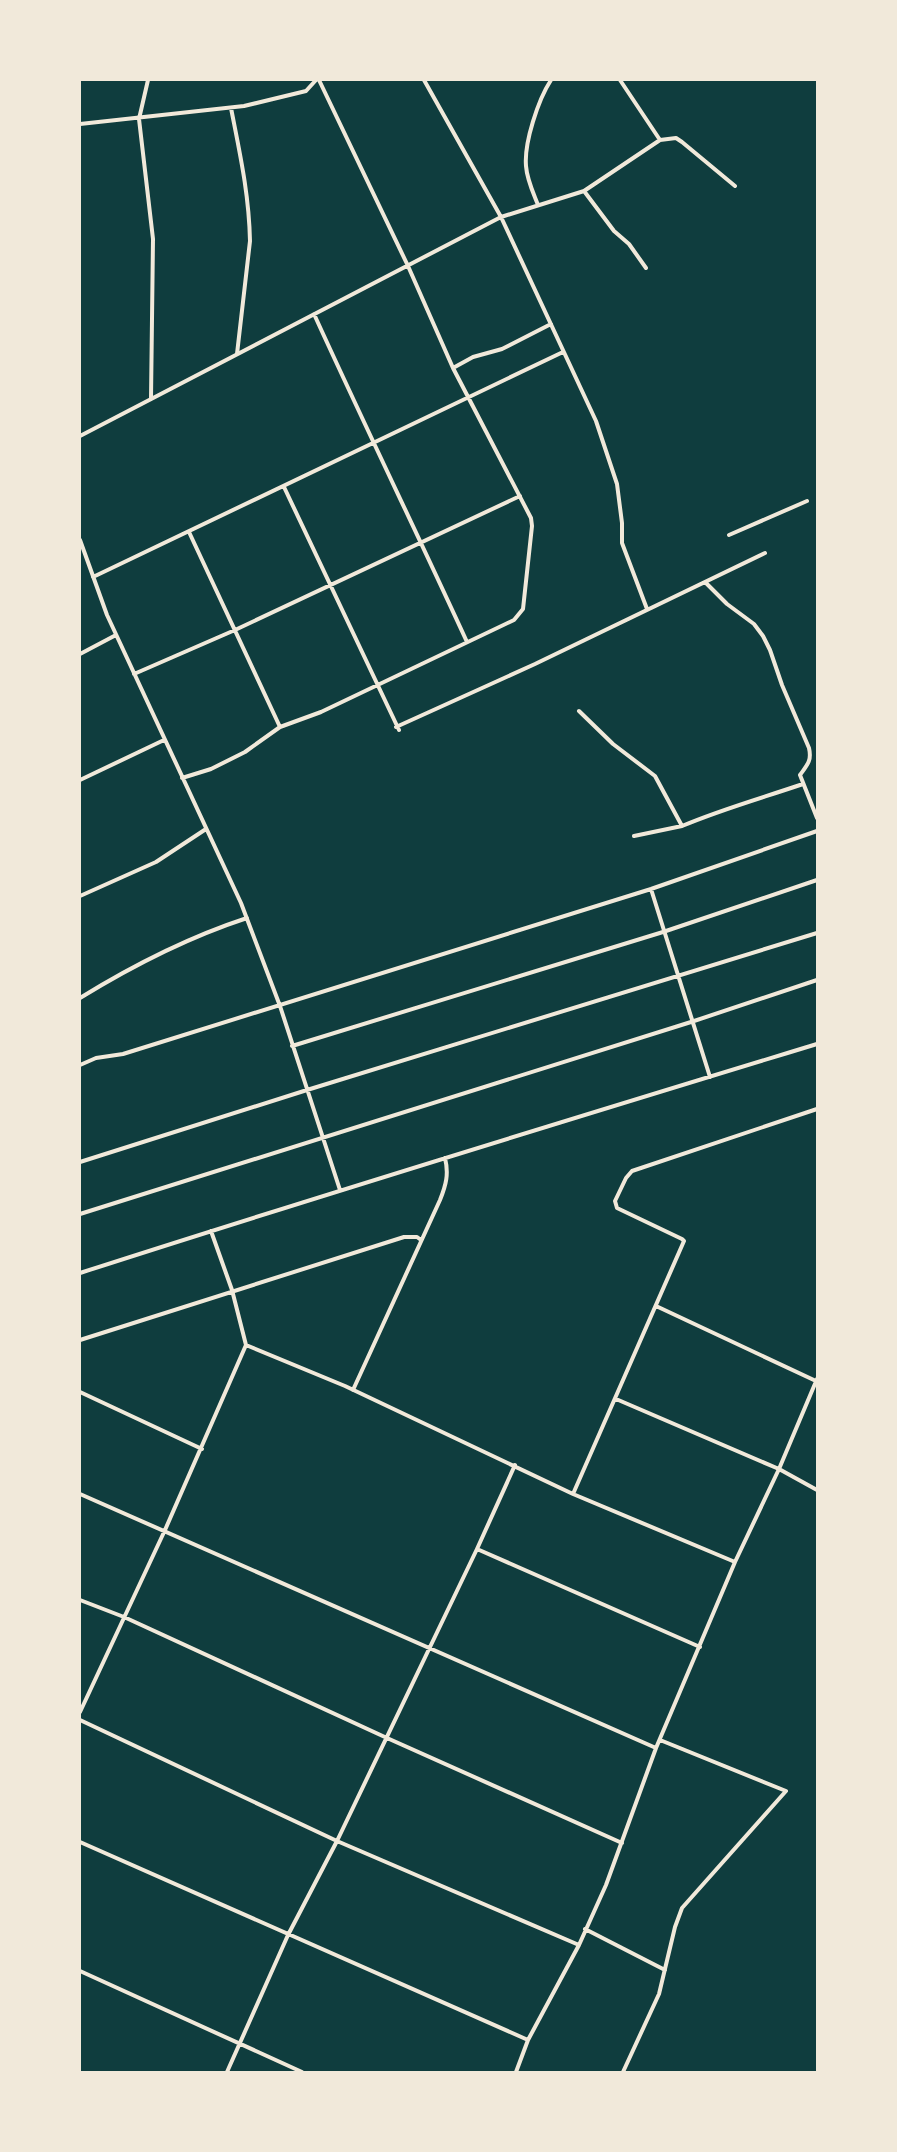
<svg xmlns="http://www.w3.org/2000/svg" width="897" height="2152" viewBox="0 0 897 2152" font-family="Commissioner,sans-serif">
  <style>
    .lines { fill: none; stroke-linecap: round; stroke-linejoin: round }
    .minor { stroke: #f1e9da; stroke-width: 4 }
  </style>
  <rect width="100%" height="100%" fill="#0f3d3e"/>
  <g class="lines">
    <path class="minor" d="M148 80 139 119 153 239 151 399
      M424 80 501 217 596 421 617 484 622 523V543L647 609
      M620 80 660 140
      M231 108C240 154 249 194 250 241L237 354
      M80 124 244 106 306 91 316 80
      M584 191 614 231 629 244 646 268
      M538 205C533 192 527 180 526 166 524 143 538 100 551 80
      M314 314C364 424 417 533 467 642
      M453 368 473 357 502 349 551 324
      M80 436 501 217 584 191 660 140 676 138 682 142 735 186
      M284 487 399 730
      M189 532 280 727
      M729 535 807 501
      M80 540 107 615 241 903 280 1006 340 1190
      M93 577 563 352
      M705 582 727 604 754 624 763 636 770 650 782 685 809 748C812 761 807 765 800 775L817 818
      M80 654 116 635
      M134 674 235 630 520 496
      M579 711 613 744 655 776 682 826C722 809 762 798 803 784
      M396 727 535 664 765 553
      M182 778 211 769 245 752 280 727 321 712 514 620 523 609 532 526 531 518 453 368 408 266 319 80
      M80 780 164 740
      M634 836 682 826
      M651 889 710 1077
      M80 896 156 862 206 829
      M80 998C132 966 189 937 247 918
      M292 1046 663 932 817 880
      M80 1065 96 1058 123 1054 651 889 817 831
      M80 1162 307 1090 817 933
      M80 1214 691 1022 817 980
      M80 1273C325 1194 571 1119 817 1044
      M656 1306 816 1381
      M80 1340 404 1237H417L421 1240
      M246 1345 345 1386 573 1494 735 1562
      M353 1390 440 1200C446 1185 449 1174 445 1158
      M80 1392 202 1449
      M616 1399 779 1469 817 1490
      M80 1494 656 1748
      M573 1494 684 1241 682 1239 617 1208 615 1201 626 1178 632 1171 817 1109
      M477 1549 700 1647
      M80 1600 124 1617 387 1738 622 1843
      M80 1712 165 1530 246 1345 232 1290 211 1231
      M80 1720 337 1841 579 1945
      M80 1842 528 2040
      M585 1929 665 1970
      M80 1971 302 2072
      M227 2072 288 1935 337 1841 477 1549 515 1465
      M516 2072 528 2040 579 1945 606 1885 656 1748 735 1562 779 1469 817 1379
      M623 2072 659 1994 675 1927 682 1908 786 1791 660 1740"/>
  </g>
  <rect width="897" height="2152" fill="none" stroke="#f1e9da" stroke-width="162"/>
</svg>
